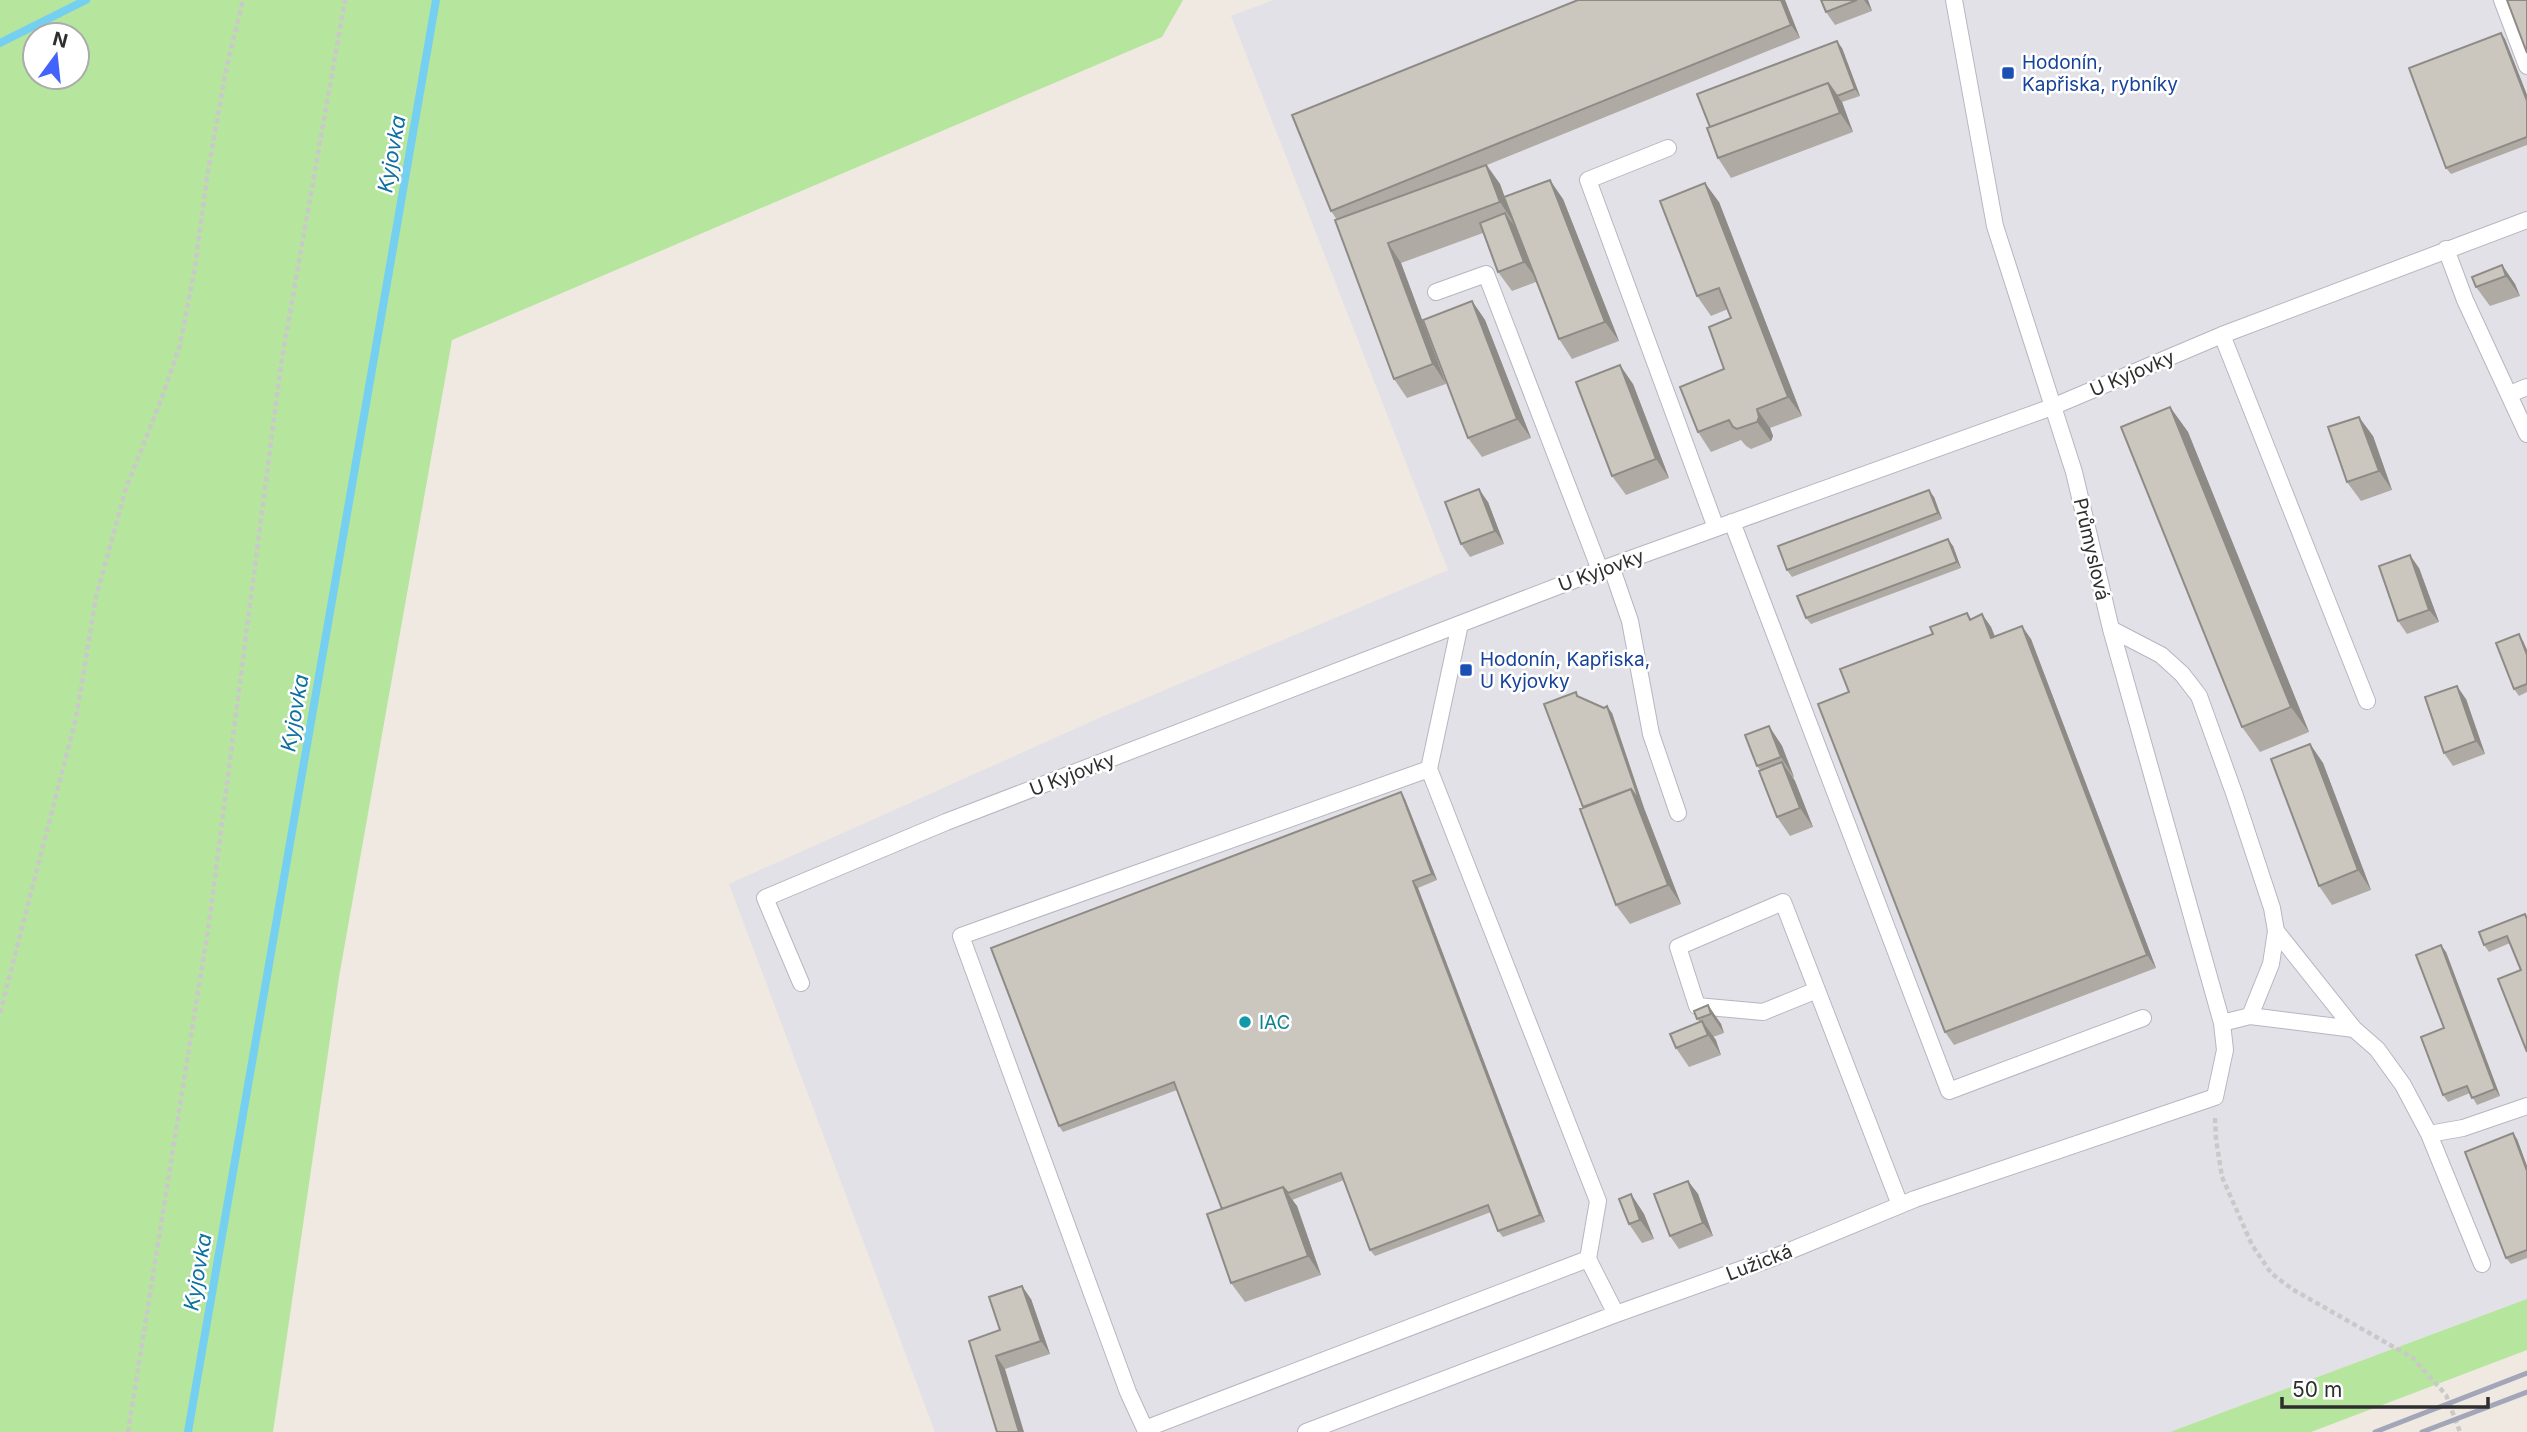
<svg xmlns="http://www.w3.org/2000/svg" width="2527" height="1432" viewBox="0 0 2527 1432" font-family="Inter,sans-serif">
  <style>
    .industrial { fill: #e3e1e8 }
    .green { fill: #b6e59e; fill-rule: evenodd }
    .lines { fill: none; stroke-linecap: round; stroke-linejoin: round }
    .stream { stroke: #75cff0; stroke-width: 8 }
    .lane-casing { stroke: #b4b7c1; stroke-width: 18 }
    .path { stroke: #c9c9c9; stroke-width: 4.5; stroke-dasharray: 5 3.5; stroke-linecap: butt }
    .lane { stroke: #fff; stroke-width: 16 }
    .rail { stroke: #a3a6b8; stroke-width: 5 }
    .wall { fill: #afaba4 }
    .shaded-wall { fill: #8e8b86 }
    .building { fill: #cbc7bf; stroke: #8e8b86; stroke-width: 2 }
    .transit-dot { fill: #1a4fb4; stroke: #fff; stroke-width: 2.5 }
    .culture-dot { fill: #0f9aa8; stroke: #fff; stroke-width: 2.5 }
    .labels { text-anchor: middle; stroke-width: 5; stroke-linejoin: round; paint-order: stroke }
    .transit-label { font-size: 19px; fill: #164399; stroke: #fff; text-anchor: start }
    .street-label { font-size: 19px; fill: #2e2e2e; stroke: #fff }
    .culture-label { font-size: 19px; fill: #0d838f; stroke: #fff; text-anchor: start }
    .water-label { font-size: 21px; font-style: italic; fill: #0d6fa3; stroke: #fff }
  </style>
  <rect width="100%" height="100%" fill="#efe9e1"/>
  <path class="industrial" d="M1273 0H2527V1299L2170 1432H935L729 884 1106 715 1448 570 1231 16Z"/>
  <path class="green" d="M0 0H1183L1162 37 452 340 339 977 273 1432H0ZM35 35H77V77H35Z
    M2527 1299V1350L2311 1432H2170Z"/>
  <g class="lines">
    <path class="stream" d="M0 43 86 0
      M188 1432 436 0"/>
    <defs>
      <path id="lane" d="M2502 0 2527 66
        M1668 148 1588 180 1716 528
        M2446 249 2465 300 2527 434
        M1436 292 1486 274 1600 570
        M2222 335 2367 701
        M2510 394 2527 387
        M1732 522 1949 1091 2143 1018
        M1611 566 1630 621 1651 734 1678 813
        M2111 629 2161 655 2182 674 2199 696 2234 793 2272 908 2276 931 2271 964 2250 1016
        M1429 769 961 936 1128 1392 1145 1429 1588 1259 1598 1201 1429 769 1460 624
        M2276 931 2354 1029 2377 1049 2403 1085 2429 1134 2482 1264
        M801 983 765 898 946 822 1600 570 2052 407 2222 335 2527 220
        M1817 990 1763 1012 1697 1006 1678 947 1783 902 1900 1205
        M2222 1023 2250 1016 2354 1029
        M2429 1134 2463 1128 2527 1106
        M1588 1259 1616 1314
        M1306 1432 1616 1314 1770 1259 1915 1199 2215 1097 2225 1050 2222 1023 2111 629 2074 472 1995 226 1954 0"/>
    </defs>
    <use href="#lane" class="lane-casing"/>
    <path class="path" d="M0 1013 76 718 96 597 126 488 161 400 180 345 195 267 207 177 226 70 243 0
      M2215 1118 2216 1139 2222 1177 2252 1245 2271 1273 2292 1289 2413 1358 2446 1395 2460 1432
      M128 1432 209 923 281 364 345 0"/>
    <use href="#lane" class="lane"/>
    <path class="rail" d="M2375 1432 2527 1373
      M2422 1432 2527 1392"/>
  </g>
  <path class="wall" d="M1785 0 1800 38 1487 165 1500 184 1505 197 1563 199 1619 341 1572 359 1559 339 1536 282 1512 291 1498 272 1483 233 1401 263 1446 384 1407 398 1394 379 1337 220 1331 211Z
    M1821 0H1868L1872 11 1835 25 1826 12Z
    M2501 33 2505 39 2527 95V145L2451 174 2446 168Z
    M1842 48 1860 96 1842 102 1853 132 1731 178 1718 158Z
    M1719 202 1802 416 1770 428 1773 436 1771 441 1751 449 1746 446 1741 440 1711 452 1698 432 1724 369 1731 318 1728 309 1711 316 1697 296Z
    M2502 265 2515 284 2520 296 2490 306 2476 287Z
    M1472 301 1485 320 1531 438 1482 457 1468 438Z
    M1633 384 1669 478 1626 495 1612 476Z
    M2170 407 2188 432 2309 732 2260 752 2242 727Z
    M2373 436 2392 490 2361 501 2347 482Z
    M1934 497 1942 519 1792 577 1787 570Z
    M1488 502 1504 544 1470 557 1461 544Z
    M1953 546 1961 568 1811 624 1806 618Z
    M2419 568 2439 622 2407 634 2398 621Z
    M1967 613 1971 619 1982 614 1991 627 1995 636 2031 639 2156 968 1954 1045 1945 1032 1849 692 1933 634Z
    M2523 641 2527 650V692L2519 696 2514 689Z
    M1579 697 1612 713 1644 808 1681 904 1630 924 1616 905 1583 807Z
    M2466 699 2485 754 2453 766 2444 753Z
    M1769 726 1782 746 1794 777H1793L1795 781 1813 827 1790 836 1777 817 1760 770 1757 766Z
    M2310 744 2323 763 2371 890 2332 905 2319 886Z
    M1401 792 1405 799 1437 880 1418 888 1545 1222 1503 1237 1498 1231 1491 1212 1375 1256 1370 1250 1344 1180 1292 1200 1297 1206 1321 1275 1245 1302 1231 1283 1222 1209 1177 1090 1063 1132 1059 1126Z
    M2525 914 2527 917V1052L2521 970 2510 943 2489 952 2484 945Z
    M2446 952 2500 1096 2477 1105 2470 1093 2448 1102 2443 1095Z
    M1708 1005 1721 1024 1724 1033 1713 1037 1721 1055 1689 1067 1676 1048 1700 1022 1697 1019Z
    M2517 1139 2527 1166V1258L2511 1264 2506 1258Z
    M1688 1181 1698 1194 1713 1236 1679 1249 1670 1236Z
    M1631 1194 1644 1214 1654 1239 1642 1243 1629 1224Z
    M1031 1299 1050 1354 1005 1369 969 1341 1000 1330Z"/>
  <path class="shaded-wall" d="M1781 0H1785L1800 38 1791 25Z
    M1864 0H1868L1872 11Z
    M2501 33 2505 39 2527 95V101Z
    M1837 41 1842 48 1860 96 1855 89Z
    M1828 83 1842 102 1853 132 1840 113Z
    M1486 165 1500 184 1513 222 1500 202Z
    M1550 180 1563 199 1619 341 1605 322Z
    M1705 183 1719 202 1802 416 1788 397Z
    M1505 213 1519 232 1538 281 1524 262Z
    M1388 243 1401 263 1446 384 1433 364Z
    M2502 265 2515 284 2520 296 2506 276Z
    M1472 301 1485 320 1531 438 1517 419Z
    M1620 365 1633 384 1669 478 1656 459Z
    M2170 407 2188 432 2309 732 2291 707Z
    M1757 409 1770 428 1773 436 1771 441 1757 422Z
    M2359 417 2373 436 2392 490 2379 471Z
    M1479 489 1488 502 1504 544 1495 531Z
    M1929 490 1934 497 1942 519 1938 513Z
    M1948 539 1953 546 1961 568 1957 562Z
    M2410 555 2419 568 2439 622 2429 610Z
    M1982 614 1991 627 2000 651 1991 638Z
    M2022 626 2031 639 2156 968 2147 955Z
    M2519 634 2523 641 2527 650V655Z
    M2457 686 2466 699 2485 754 2476 741Z
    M1607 706 1612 713 1644 808 1681 904 1668 885 1631 789Z
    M1769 726 1782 746 1794 777 1781 757Z
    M2310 744 2323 763 2371 890 2358 870Z
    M1782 762 1795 781 1813 827 1800 808Z
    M1401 792 1405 799 1437 880 1432 874Z
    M1413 881 1418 888 1545 1222 1540 1215Z
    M2441 945 2446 952 2500 1096 2495 1089Z
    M1708 1005 1721 1024 1724 1033 1711 1014Z
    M1702 1021 1716 1040 1721 1055 1708 1035Z
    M2513 1133 2517 1139 2527 1166V1171Z
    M1688 1181 1698 1194 1713 1236 1703 1223Z
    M1283 1187 1297 1206 1321 1275 1308 1256Z
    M1631 1194 1644 1214 1654 1239 1640 1220Z
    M1022 1286 1031 1299 1050 1354 1041 1341Z
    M996 1356 1005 1369 1024 1432H1019Z"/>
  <path class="building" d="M1578 0H1781L1791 25 1331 211 1292 115Z
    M1821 0H1857L1826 12Z
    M2507 0H2527V53Z
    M2501 33 2527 101V137L2446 168 2409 68Z
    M1837 41 1855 89 1837 96 1828 83 1710 127 1697 94Z
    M1828 83 1840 113 1718 158 1707 128Z
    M1486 165 1500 202 1388 243 1433 364 1394 379 1335 220Z
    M1550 180 1605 322 1559 339 1504 197Z
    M1705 183 1788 397 1757 409 1759 417 1757 422 1737 429 1733 427 1729 420 1698 432 1680 387 1724 369 1709 327 1731 318 1719 288 1697 296 1660 201Z
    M1505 213 1524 262 1498 272 1480 223Z
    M2502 265 2506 276 2476 287 2472 277Z
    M1472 301 1517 419 1468 438 1423 320Z
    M1620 365 1656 459 1612 476 1576 382Z
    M2170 407 2291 707 2242 727 2121 427Z
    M2359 417 2379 471 2347 482 2328 427Z
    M1479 489 1495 531 1461 544 1445 502Z
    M1929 490 1938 513 1787 570 1778 546Z
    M1948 539 1957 562 1806 618 1797 596Z
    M2410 555 2429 610 2398 621 2379 566Z
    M1967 613 1970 620 1982 614 1991 638 2022 626 2147 955 1945 1032 1818 704 1849 692 1840 669 1933 634 1930 627Z
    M2519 634 2527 655V684L2514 689 2496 643Z
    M2457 686 2476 741 2444 753 2425 697Z
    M1576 692 1577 696 1604 708 1607 706 1640 802 1631 789 1583 807 1544 704Z
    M1769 726 1781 757 1757 766 1745 735Z
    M2310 744 2358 870 2319 886 2271 759Z
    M1782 762 1800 808 1777 817 1759 771Z
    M1631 789 1668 885 1616 905 1580 809Z
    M1401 792 1432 874 1413 881 1540 1215 1498 1231 1488 1205 1370 1250 1341 1173 1288 1193 1283 1187 1222 1209 1174 1082 1059 1126 991 948Z
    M2525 914 2527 919V1052L2498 979 2521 970 2507 936 2484 945 2479 932Z
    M2441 945 2495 1089 2472 1098 2467 1086 2443 1095 2421 1037 2444 1028 2416 955Z
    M1708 1005 1711 1014 1697 1019 1694 1011Z
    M1702 1021 1708 1035 1676 1048 1670 1034Z
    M2513 1133 2527 1171V1250L2506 1258 2465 1152Z
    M1688 1181 1703 1223 1670 1236 1654 1194Z
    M1283 1187 1308 1256 1231 1283 1207 1214Z
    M1631 1194 1640 1220 1629 1224 1619 1199Z
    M1022 1286 1041 1341 996 1356 1019 1432H997L969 1341 1000 1330 989 1297Z"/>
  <g class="transit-dot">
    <rect x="2001" y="66" width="14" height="14" rx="3.5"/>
    <rect x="1459" y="663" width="14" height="14" rx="3.5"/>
  </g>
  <circle class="culture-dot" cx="1245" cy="1022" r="7"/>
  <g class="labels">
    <g class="transit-label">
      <text x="2022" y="69">Hodonín,<tspan x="2022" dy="22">Kapřiska, rybníky</tspan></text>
      <text x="1480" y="666">Hodonín, Kapřiska,<tspan x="1480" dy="22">U Kyjovky</tspan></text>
    </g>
    <g class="street-label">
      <text transform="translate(2132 373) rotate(-23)" y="7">U Kyjovky</text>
      <text transform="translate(2092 549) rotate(77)" y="7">Průmyslová</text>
      <text transform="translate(1601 570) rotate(-20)" y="7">U Kyjovky</text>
      <text transform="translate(1072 774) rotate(-21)" y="7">U Kyjovky</text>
      <text transform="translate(1759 1262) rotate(-21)" y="7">Lužická</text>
    </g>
    <g class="culture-label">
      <text x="1259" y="1029">IAC</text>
    </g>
    <g class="water-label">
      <text transform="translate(392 154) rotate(-80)" y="7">Kyjovka</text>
      <text transform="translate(295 713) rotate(-80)" y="7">Kyjovka</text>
      <text transform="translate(198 1272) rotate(-80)" y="7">Kyjovka</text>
    </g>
  </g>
  <g transform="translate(56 56) rotate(15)"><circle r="33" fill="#ffffff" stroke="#ababab" stroke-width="2"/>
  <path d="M0-5L12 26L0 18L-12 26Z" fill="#4264fb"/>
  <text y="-10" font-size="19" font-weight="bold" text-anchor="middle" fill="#2e2e2e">N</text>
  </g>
  <path d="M2282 1397v10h206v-10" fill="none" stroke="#2e2e2e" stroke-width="3.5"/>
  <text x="2292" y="1397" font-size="21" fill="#2e2e2e" stroke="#ffffff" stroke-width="5" paint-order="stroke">50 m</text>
</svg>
